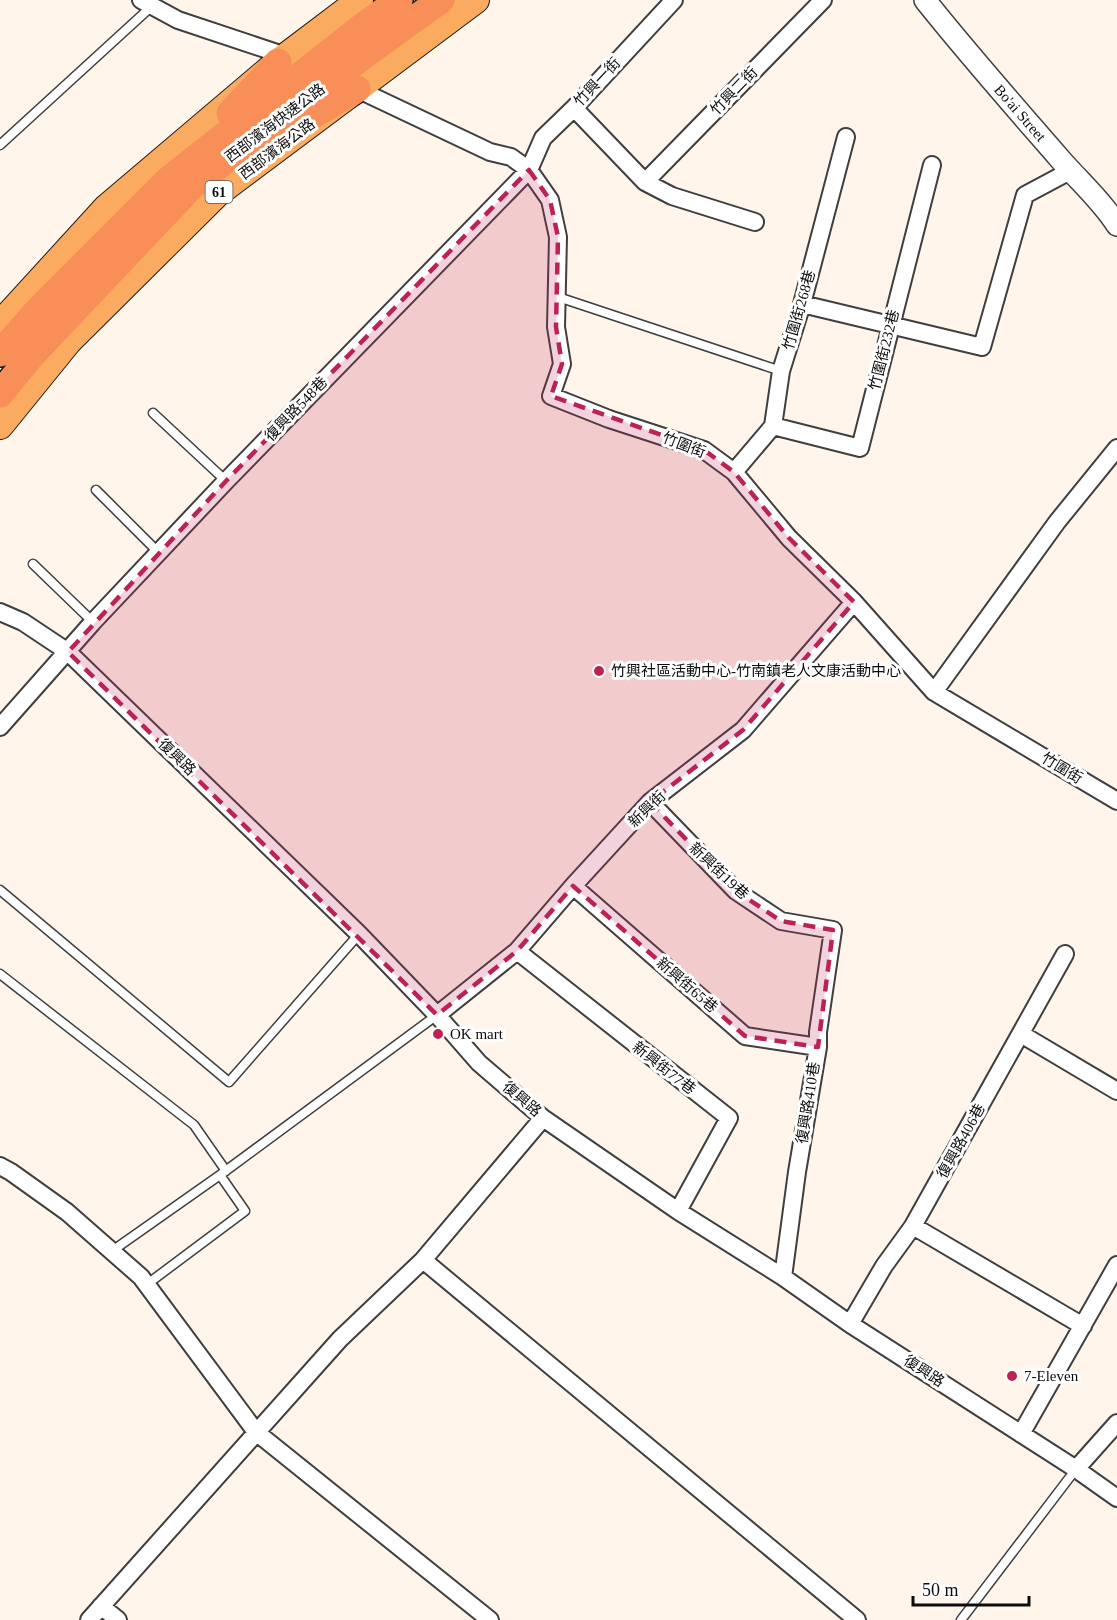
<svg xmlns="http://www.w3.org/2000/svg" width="1117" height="1620" viewBox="0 0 1117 1620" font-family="'Times New Roman','Noto Sans TC',serif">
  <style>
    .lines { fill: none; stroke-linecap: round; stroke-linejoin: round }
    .service-casing { stroke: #3f3f3f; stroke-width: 11 }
    .minor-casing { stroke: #3f3f3f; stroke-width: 20 }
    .tertiary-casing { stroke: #3f3f3f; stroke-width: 24 }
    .primary-casing { stroke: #1d1d1d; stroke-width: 28 }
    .trunk-casing { stroke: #1d1d1d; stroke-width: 30 }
    .service { stroke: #fff; stroke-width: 8 }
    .minor { stroke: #fff; stroke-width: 16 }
    .tertiary { stroke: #fff; stroke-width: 21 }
    .primary { stroke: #faab5f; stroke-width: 26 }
    .trunk { stroke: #f88e58; stroke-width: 27 }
    .marked { fill: #bc2354; fill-opacity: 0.2; stroke: #bc2354; stroke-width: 4.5; stroke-dasharray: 12 8; stroke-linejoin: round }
    .poi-dot { fill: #bc2354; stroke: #fff; stroke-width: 2 }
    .labels { text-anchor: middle; stroke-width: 6; stroke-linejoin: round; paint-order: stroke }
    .shield { fill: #fff; stroke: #555; stroke-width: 1.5 }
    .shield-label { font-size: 14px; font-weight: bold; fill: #0c0c0c }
    .street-label { font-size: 15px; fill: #0c0c0c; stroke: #fff }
    .poi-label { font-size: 15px; fill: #0c0c0c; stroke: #fff; text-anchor: start }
  </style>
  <rect width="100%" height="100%" fill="#fff5ea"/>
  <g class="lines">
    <defs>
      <path id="service" d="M0 145 152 6
        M558 297 781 371
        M153 413 226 481
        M96 490 159 553
        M33 564 93 622
        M0 890 229 1082 359 934
        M0 974 194 1125 226 1171
        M112 1251 220 1175 437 1015
        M146 1285 245 1211 220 1175
        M961 1620 1076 1469"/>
      <path id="minor" d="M141 0 178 20 286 56
        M357 89 490 152 511 157 529 170 550 200 558 237 556 327 562 364 551 396 609 419 704 450 734 472 789 538 854 602 934 692 1117 801
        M574 108 645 182 672 196 755 222
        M645 182 823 0
        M802 304 982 347 1025 195 1070 171
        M773 426 860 448 932 165
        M734 472 773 426 781 371 802 304 846 137
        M0 612 23 622 68 652 359 934 437 1015 479 1063 543 1118 678 1211 783 1277 850 1324 1076 1469 1117 1498
        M934 692 1057 522 1117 448
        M0 727 93 622 226 481 529 170 543 138 574 108 674 0
        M650 802 736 891 781 921 833 930 818 1032V1047L797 1172 783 1277
        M573 886 745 1036 818 1047
        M517 951 729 1118 678 1211
        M437 1015 517 951 573 886 650 802 743 730 854 602
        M1021 1034 1117 1091
        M0 1166 11 1172 67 1212 141 1277 256 1432 490 1620
        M913 1226 1083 1326
        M423 1260 857 1620
        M850 1324 884 1266 913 1226 1065 954
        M1021 1434 1117 1265
        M1076 1469 1117 1423
        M101 1606 118 1620
        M89 1620 340 1339 423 1260 543 1118"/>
      <path id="tertiary" d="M925 0C968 54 1014 106 1060 159 1079 181 1102 201 1117 225"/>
      <path id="primary" d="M0 324 106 208 278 62 360 0
        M0 426 69 341 218 193 476 0"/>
      <path id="trunk" d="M230 113 278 62
        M297 125 357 89
        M0 353 39 309 168 180 359 29 399 0
        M0 394 31 356 192 186 370 51 441 0"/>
    </defs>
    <use href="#service" class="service-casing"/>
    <use href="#minor" class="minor-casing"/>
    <use href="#tertiary" class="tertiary-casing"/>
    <use href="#primary" class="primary-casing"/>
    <use href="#trunk" class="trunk-casing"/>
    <use href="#service" class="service"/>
    <use href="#minor" class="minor"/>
    <use href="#tertiary" class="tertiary"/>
    <use href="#primary" class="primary"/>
    <use href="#trunk" class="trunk"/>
  </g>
  <path class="marked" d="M529 170 550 200 558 237 556 327 562 364 551 396 704 450 734 472 789 538 854 602 743 730 650 802 736 891 781 921 833 930 818 1047 745 1036 573 886 517 951 437 1015 68 652 226 481Z"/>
  <g class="poi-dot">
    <circle cx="599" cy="671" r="6"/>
    <circle cx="438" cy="1034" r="6"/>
    <circle cx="1012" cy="1376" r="6"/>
  </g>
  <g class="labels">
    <rect class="shield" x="205.5" y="181" width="27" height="22" rx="4.5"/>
    <g class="shield-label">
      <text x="219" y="197">61</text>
    </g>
    <g class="street-label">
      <text transform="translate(597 82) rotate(-47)" y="5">竹興一街</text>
      <text transform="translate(734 91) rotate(-46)" y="5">竹興二街</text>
      <text transform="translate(1020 113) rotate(49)" y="5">Bo'ai Street</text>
      <text transform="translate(275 123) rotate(-37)" y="5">西部濱海快速公路</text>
      <text transform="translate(277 149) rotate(-37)" y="5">西部濱海公路</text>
      <text transform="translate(799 310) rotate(-74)" y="5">竹圍街268巷</text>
      <text transform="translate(884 350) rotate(-76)" y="5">竹圍街232巷</text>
      <text transform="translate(296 409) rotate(-46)" y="5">復興路548巷</text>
      <text transform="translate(684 445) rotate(21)" y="5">竹圍街</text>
      <text transform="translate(177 757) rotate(44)" y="5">復興路</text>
      <text transform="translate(1062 768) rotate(31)" y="5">竹圍街</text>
      <text transform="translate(647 809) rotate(-44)" y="5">新興街</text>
      <text transform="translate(719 871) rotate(43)" y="5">新興街19巷</text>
      <text transform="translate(687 985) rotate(41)" y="5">新興街65巷</text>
      <text transform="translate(664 1068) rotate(38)" y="5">新興街77巷</text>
      <text transform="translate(522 1099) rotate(40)" y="5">復興路</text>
      <text transform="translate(808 1103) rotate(-81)" y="5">復興路410巷</text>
      <text transform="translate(961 1141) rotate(-61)" y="5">復興路406巷</text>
      <text transform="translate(924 1371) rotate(33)" y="5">復興路</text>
    </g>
    <g class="poi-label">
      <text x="611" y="676">竹興社區活動中心-竹南鎮老人文康活動中心</text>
      <text x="450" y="1039">OK mart</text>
      <text x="1024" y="1381">7-Eleven</text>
    </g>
  </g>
  <path d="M913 1596v9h116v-9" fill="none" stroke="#0c0c0c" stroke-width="3"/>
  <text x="922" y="1596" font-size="18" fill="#0c0c0c" stroke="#ffffff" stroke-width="4.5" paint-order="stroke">50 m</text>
</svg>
